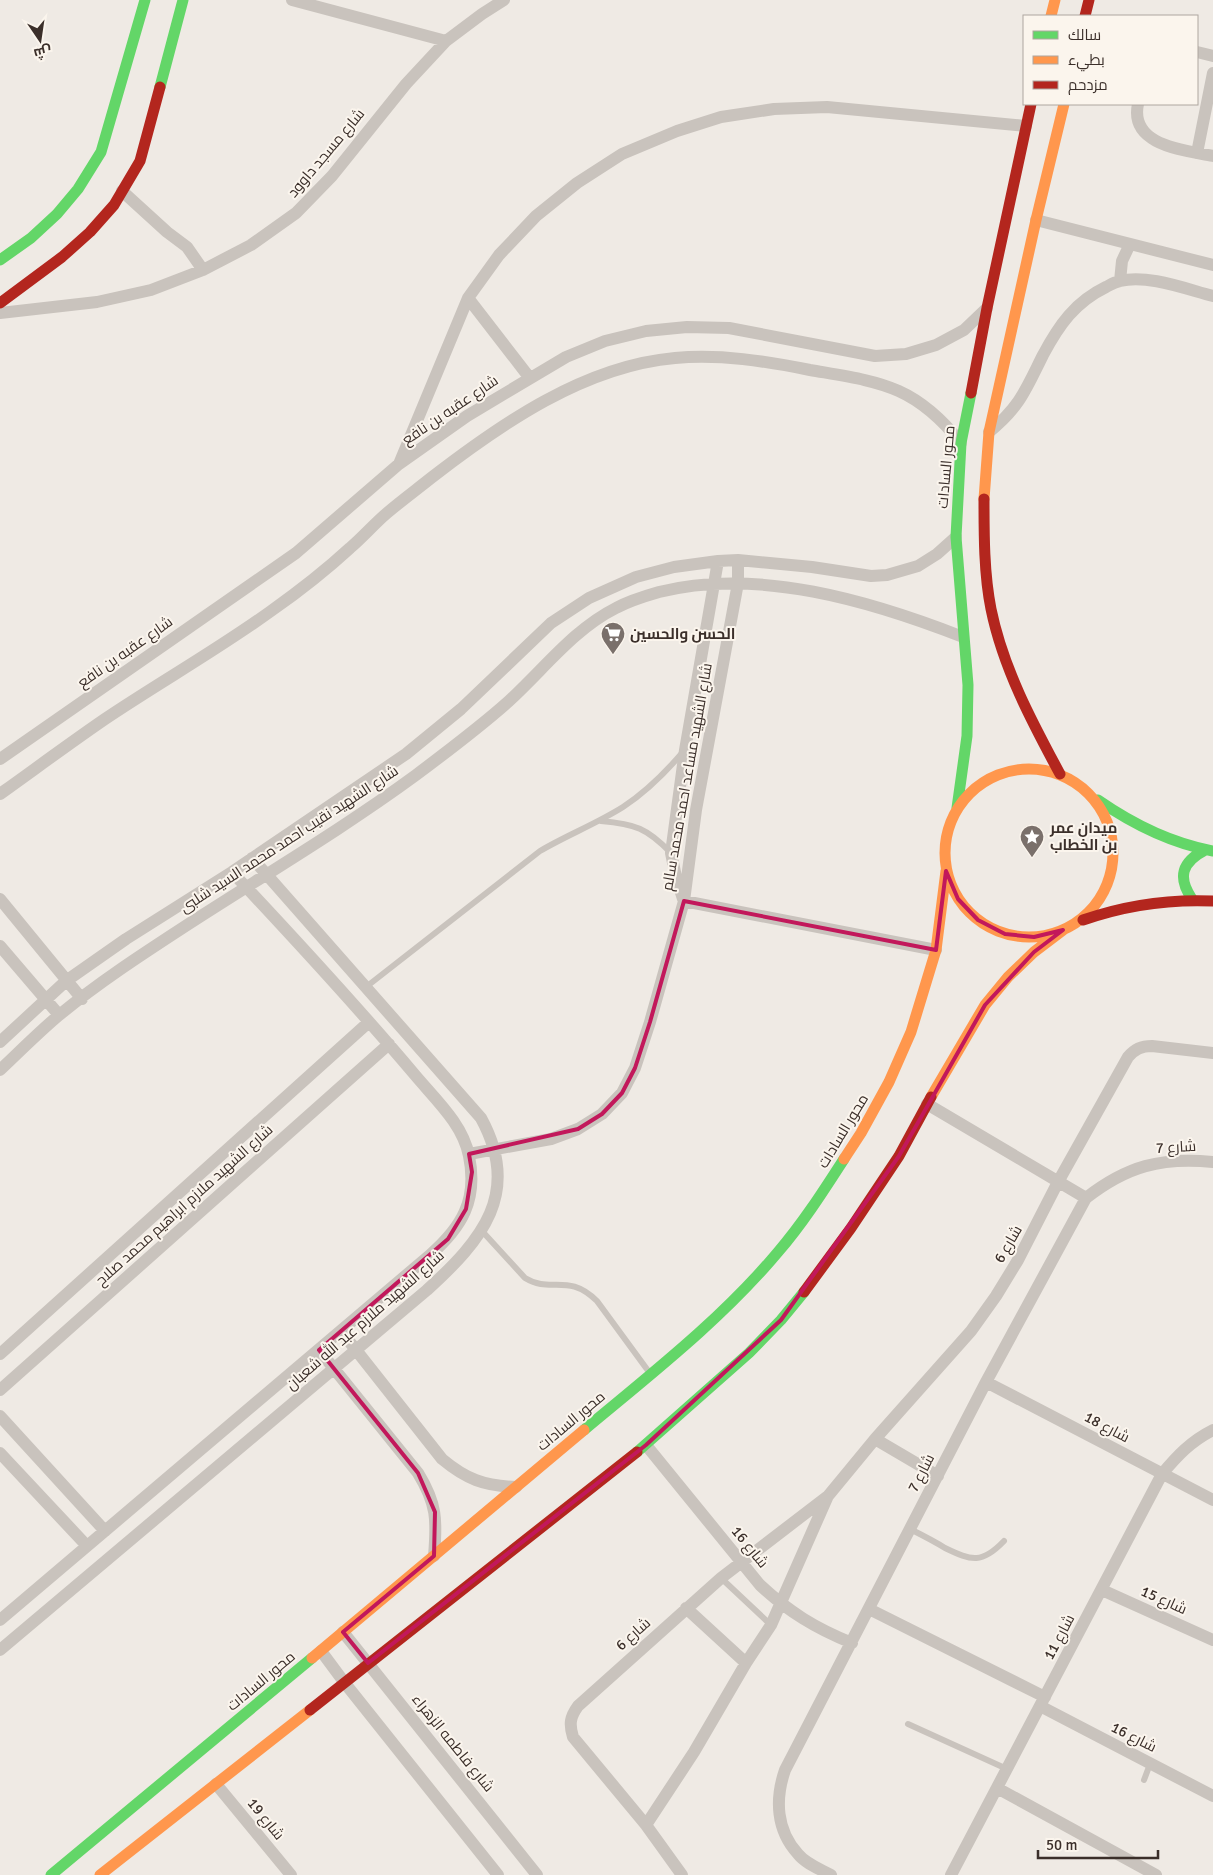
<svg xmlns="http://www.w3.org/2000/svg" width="1213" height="1875" viewBox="0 0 1213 1875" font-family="Signika,Cairo,sans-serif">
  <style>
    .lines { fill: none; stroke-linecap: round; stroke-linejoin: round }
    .lane { stroke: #c9c3bd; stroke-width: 6 }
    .street { stroke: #c9c3bd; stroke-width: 12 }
    .fast { stroke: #63d668; stroke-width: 11 }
    .slow { stroke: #ff974d; stroke-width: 11 }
    .jam { stroke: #b3261e; stroke-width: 11 }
    .marked { fill: none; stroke: #c2185b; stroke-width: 4; stroke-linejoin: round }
    .labels { text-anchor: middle; stroke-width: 4; stroke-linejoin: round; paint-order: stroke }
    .street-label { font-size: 15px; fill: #3b2f2a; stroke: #fbf5ed }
    .poi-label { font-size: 15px; font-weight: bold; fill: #3b2f2a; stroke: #fbf5ed; text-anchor: start }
  </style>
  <rect width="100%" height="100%" fill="#efeae4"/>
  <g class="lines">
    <path class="lane" d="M601 821C635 824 647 828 671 853
      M366 987 540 851C567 835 596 824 623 807 646 792 665 773 683 752
      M482 1231 525 1278C551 1294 568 1272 597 1301L649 1372
      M910 1529C922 1535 934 1541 945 1548 972 1561 982 1564 1004 1541
      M721 1578 771 1625
      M908 1724 1007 1769
      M1144 1780 1150 1764"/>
    <path class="street" d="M292 0 446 41
      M1197 52 1213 56
      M1138 104C1129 146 1185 150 1213 156
      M1197 153 1213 73
      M122 191 167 232 187 247 203 270
      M1036 220 1213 265
      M1120 281 1122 261 1130 244
      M468 298 529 377
      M0 313 97 302 151 290 203 270 251 245 296 213 332 176 406 84 446 41 482 14 504 0
      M989 432C1020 407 1026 389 1043 355 1059 325 1075 302 1106 287 1110 285 1115 282 1120 281 1147 274 1186 289 1213 296
      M399 464 468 298 499 255 536 216 577 183 622 154 677 131 721 117 774 109 827 107 1026 126
      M0 759 296 553 399 464 467 416 566 357 605 341 646 331 687 327 729 328 875 356 906 354 936 345 964 330 987 308
      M0 794C35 769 70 743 105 719 160 682 217 650 271 611 298 592 325 571 350 548 363 537 374 524 387 513 401 501 416 490 431 478 501 424 584 366 675 358 721 354 765 361 810 370 879 382 914 384 961 443
      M0 899 82 999
      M683 899 676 877 671 853 685 750 718 561
      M684 901 936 950
      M0 946 59 1015
      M0 1042 66 981 126 939 232 872 406 754 461 709 551 623 589 598 636 577 674 567 718 561 738 560 812 567 871 576 887 575 918 566 937 554 956 537
      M0 1070C19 1052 38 1033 58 1016 98 983 141 955 184 927 261 877 341 830 416 775 448 751 480 727 509 701 544 669 574 629 616 608 629 601 645 596 659 592 757 567 871 601 963 637
      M927 1104 1086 1198
      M469 1154 551 1139 578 1129 602 1114 622 1093 635 1068 650 1022 684 901 696 810 738 583V560
      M341 1331 442 1459C466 1479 484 1486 516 1487
      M319 1350 418 1473C437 1504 437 1520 434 1556
      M0 1354 369 1022
      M986 1382 1213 1500
      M0 1390 389 1044
      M0 1416 105 1531
      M875 1439 938 1476
      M646 1445 760 1585C789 1612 815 1628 852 1643
      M0 1453 87 1546
      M1102 1590 1213 1640
      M686 1608 746 1663
      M869 1609 1045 1697
      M0 1620 430 1255C462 1227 478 1200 469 1156 463 1124 435 1099 415 1075 356 1005 294 938 232 872
      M343 1632 537 1875
      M0 1650 427 1290C482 1240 522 1193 481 1118L252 858
      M321 1651 344 1682 498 1875
      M1040 1706 1213 1796
      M216 1784 291 1875
      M997 1788 1156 1875
      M646 1825 694 1752 746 1663 771 1625 827 1498
      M682 1875 646 1825 573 1737C569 1724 570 1717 578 1706L721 1578 828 1496 875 1439 971 1331 996 1296 1018 1260 1058 1182 1128 1057C1135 1049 1141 1046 1152 1046L1213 1053
      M831 1875C820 1869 806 1864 798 1854 776 1830 775 1799 785 1770L986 1382 1086 1198C1127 1166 1161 1157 1213 1162
      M951 1875 1162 1474C1177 1456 1191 1441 1213 1430"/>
    <path class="fast" d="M160 87 183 0
      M0 260 31 238 57 214 78 189 101 152 145 0
      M1098 800C1134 825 1170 843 1213 851
      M957 808 967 736 968 685 956 537 961 443 971 393
      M1192 899C1177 877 1182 862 1205 850
      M584 1430C651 1374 722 1319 778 1252 803 1223 824 1190 844 1159
      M637 1452 749 1353 781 1320 804 1292
      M51 1875 312 1658"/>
    <path class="slow" d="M1051 16 1055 0
      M984 499 989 432 1036 220 1064 104
      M945 853a84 84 0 1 1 168 0a84 84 0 1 1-168 0Z
      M931 1097 985 1005 1008 977 1034 952 1063 930
      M844 1159 861 1133 889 1082 911 1032 936 950 946 871
      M312 1658 584 1430
      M100 1875 310 1710"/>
    <path class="jam" d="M1085 16 1089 0
      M0 303 62 257 90 232 114 205 140 161 160 87
      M971 393 987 308 1031 104
      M984 499C984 535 984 574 991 609 1003 668 1032 722 1060 774
      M1083 920C1126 905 1168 899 1213 901
      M804 1292 851 1228 899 1156 931 1097
      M310 1710 637 1452"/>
  </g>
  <path class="marked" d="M946 871 958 899 978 920 1005 934 1034 937 1063 930 1034 952 985 1005 899 1156 781 1320 646 1445 368 1663 343 1632 434 1556 435 1512 418 1473 319 1350 448 1239 466 1209 472 1172 469 1154 578 1129 602 1114 622 1093 635 1068 650 1022 684 901 936 950Z"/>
  <defs>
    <symbol id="supermarket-pin" viewBox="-11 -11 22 30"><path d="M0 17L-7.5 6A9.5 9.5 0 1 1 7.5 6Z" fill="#7a706b" stroke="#fbf5ed"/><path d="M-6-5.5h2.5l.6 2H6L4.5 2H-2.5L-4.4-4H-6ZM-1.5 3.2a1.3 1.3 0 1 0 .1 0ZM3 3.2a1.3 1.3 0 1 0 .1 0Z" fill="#fff"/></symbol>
    <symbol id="sight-pin" viewBox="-11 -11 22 30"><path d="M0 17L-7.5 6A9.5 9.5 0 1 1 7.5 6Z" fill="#7a706b" stroke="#fbf5ed"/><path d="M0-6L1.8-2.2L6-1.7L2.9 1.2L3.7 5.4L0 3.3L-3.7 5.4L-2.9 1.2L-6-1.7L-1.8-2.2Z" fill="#fff"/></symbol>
  </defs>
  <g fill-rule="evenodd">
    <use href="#supermarket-pin" x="599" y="620" width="28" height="38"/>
    <use href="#sight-pin" x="1018" y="823" width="28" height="38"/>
  </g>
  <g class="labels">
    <g class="street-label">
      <text transform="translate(326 153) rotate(-50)" y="5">شارع مسجد داوود</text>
      <text transform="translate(450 410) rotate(-34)" y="5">شارع عقبه بن نافع</text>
      <text transform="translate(946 467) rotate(-85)" y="5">محور السادات</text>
      <text transform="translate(125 652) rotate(-35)" y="5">شارع عقبه بن نافع</text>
      <text transform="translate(687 777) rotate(-80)" y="5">شارع الشهيد مساعد احمد محمد سالم</text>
      <text transform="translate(289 839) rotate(-33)" y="5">شارع الشهيد نقيب احمد محمد السيد شلبى</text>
      <text transform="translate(843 1131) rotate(-59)" y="5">محور السادات</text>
      <text transform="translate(1176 1147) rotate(-3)" y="5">شارع 7</text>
      <text transform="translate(184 1205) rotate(-42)" y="5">شارع الشهيد ملازم ابراهيم محمد صلاح</text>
      <text transform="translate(1008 1244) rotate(-60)" y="5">شارع 6</text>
      <text transform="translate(365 1320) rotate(-41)" y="5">شارع الشهيد ملازم عبد الله شعبان</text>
      <text transform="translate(571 1421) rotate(-40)" y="5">محور السادات</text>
      <text transform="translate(1107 1427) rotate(28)" y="5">شارع 18</text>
      <text transform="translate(921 1473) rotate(-63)" y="5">شارع 7</text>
      <text transform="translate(750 1547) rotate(51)" y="5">شارع 16</text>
      <text transform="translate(1164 1600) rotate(24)" y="5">شارع 15</text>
      <text transform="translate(633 1634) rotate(-42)" y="5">شارع 6</text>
      <text transform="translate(1059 1637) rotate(-62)" y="5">شارع 11</text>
      <text transform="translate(261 1681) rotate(-40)" y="5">محور السادات</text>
      <text transform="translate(1134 1737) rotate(27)" y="5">شارع 16</text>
      <text transform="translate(453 1743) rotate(51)" y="5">شارع فاطمه الزهراء</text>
      <text transform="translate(266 1819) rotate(51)" y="5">شارع 19</text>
    </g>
    <g class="poi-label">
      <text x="630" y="639">الحسن والحسين</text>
      <text x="1050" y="833">ميدان عمر<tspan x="1050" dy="17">بن الخطاب</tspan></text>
    </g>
  </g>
  <rect x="1023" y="15" width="175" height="90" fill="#fbf5ed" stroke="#aea69f"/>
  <rect x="1033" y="31" width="25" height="8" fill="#63d668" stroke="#aea69f"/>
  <text x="1068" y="40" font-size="15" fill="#3b2f2a">سالك</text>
  <rect x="1033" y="56" width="25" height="8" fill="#ff974d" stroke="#aea69f"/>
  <text x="1068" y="65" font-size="15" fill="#3b2f2a">بطيء</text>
  <rect x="1033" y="81" width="25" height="8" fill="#b3261e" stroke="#aea69f"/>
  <text x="1068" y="90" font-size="15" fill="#3b2f2a">مزدحم</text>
  <g transform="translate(40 40) rotate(167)" stroke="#fbf5ed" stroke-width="4" paint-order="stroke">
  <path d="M0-4L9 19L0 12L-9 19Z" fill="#3b2f2a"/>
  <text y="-8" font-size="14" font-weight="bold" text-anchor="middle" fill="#3b2f2a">ش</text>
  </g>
  <path d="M1038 1850v8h120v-8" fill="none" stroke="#3b2f2a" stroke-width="2.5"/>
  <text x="1046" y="1850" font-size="15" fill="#3b2f2a" stroke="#fbf5ed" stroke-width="4" paint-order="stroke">50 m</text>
</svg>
